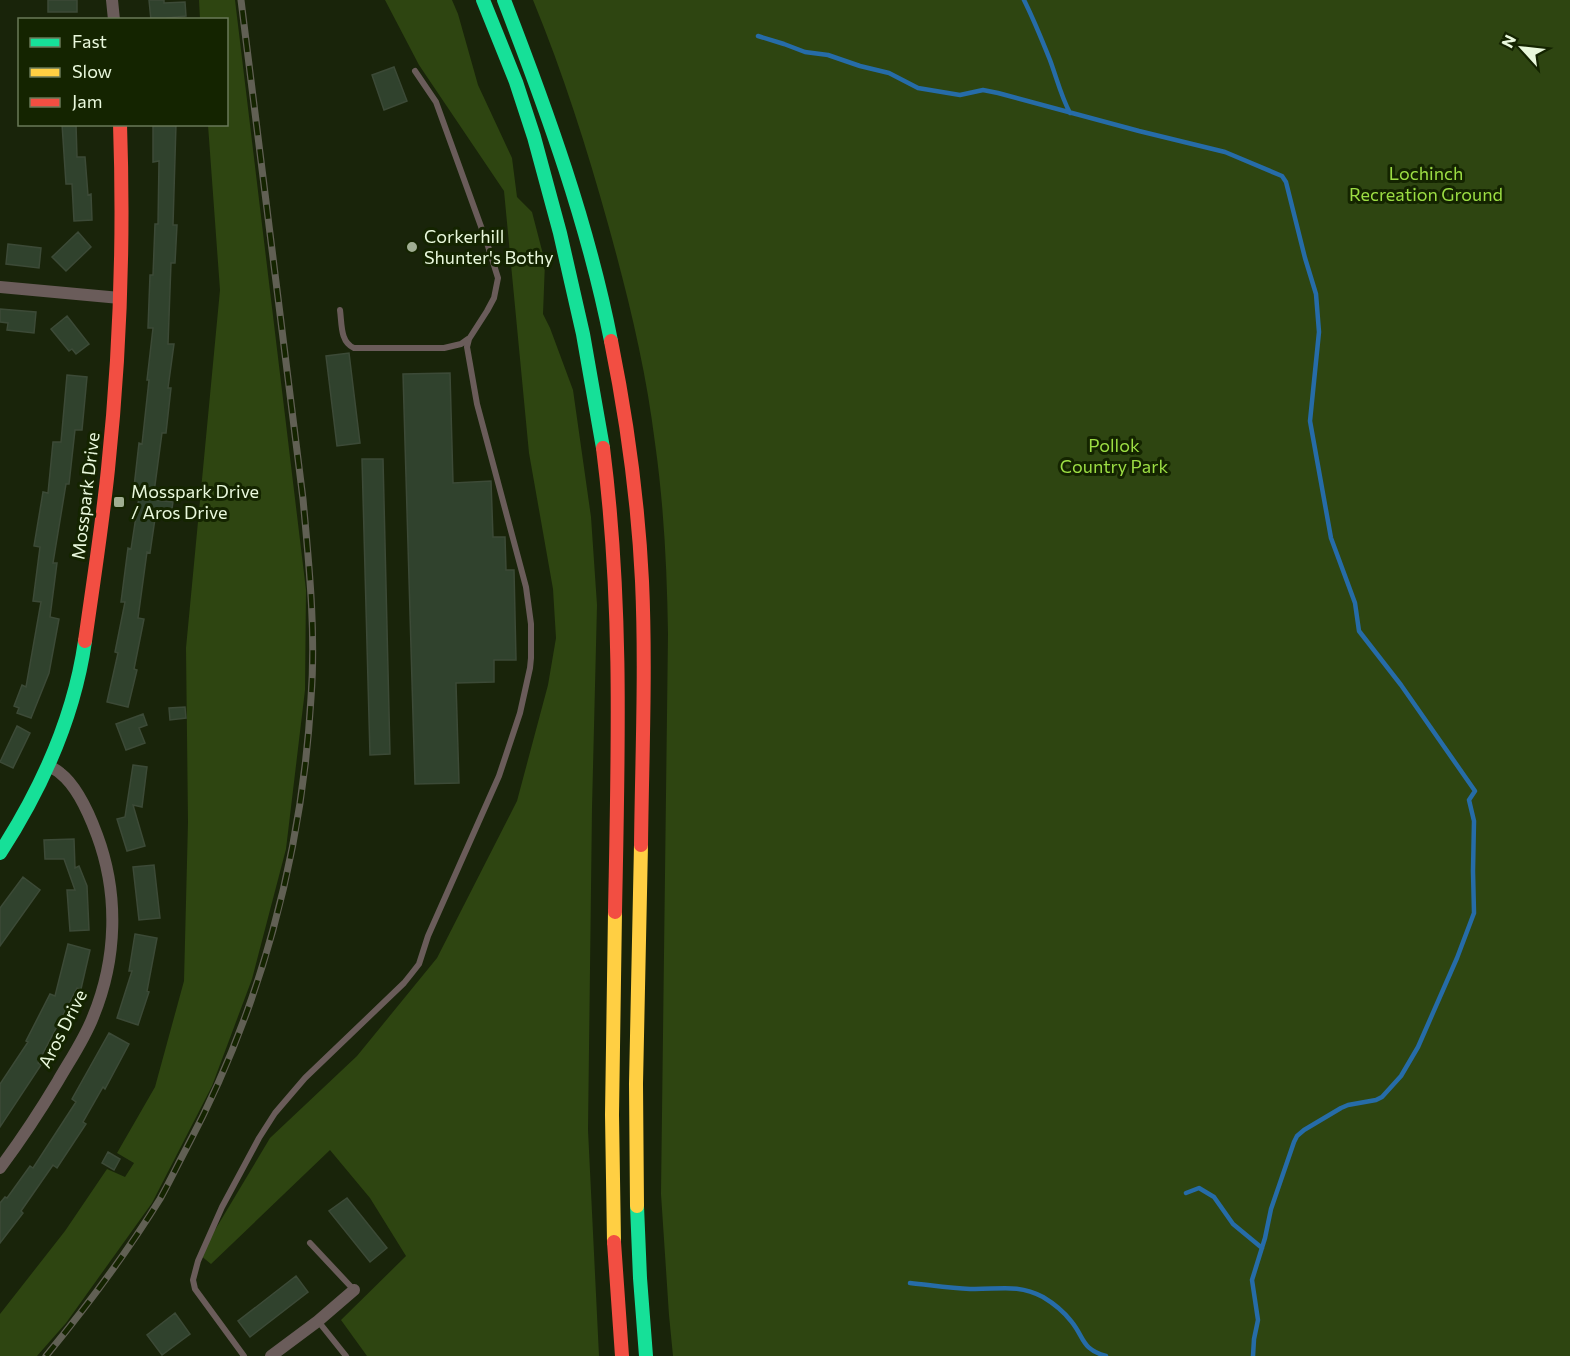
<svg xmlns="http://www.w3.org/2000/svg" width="1570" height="1356" viewBox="0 0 1570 1356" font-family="Commissioner,sans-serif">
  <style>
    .green { fill: #2e4511 }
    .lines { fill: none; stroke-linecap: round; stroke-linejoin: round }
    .stream { stroke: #266ca8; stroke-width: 4.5 }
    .building { fill: #30422d; stroke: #3c4a37; stroke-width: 1.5 }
    .lane { stroke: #6a5c5a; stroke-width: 6 }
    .street { stroke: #6a5c5a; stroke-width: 12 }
    .fast { stroke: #16e098; stroke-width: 14 }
    .slow { stroke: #ffcf43; stroke-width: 14 }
    .jam { stroke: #f24e42; stroke-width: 14 }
    .rail-casing { stroke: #616054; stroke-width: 7 }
    .rail { stroke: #142400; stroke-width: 4.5; stroke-dasharray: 14; stroke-linecap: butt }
    .poi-dot { fill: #a0ae92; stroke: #142400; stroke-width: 2 }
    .labels { text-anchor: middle; stroke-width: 6; stroke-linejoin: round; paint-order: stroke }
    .park-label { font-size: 18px; fill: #9cde43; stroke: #142400 }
    .poi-label { font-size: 18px; fill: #e9f8dc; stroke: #142400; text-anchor: start }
    .street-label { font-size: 18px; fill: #e9f8dc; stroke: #142400 }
  </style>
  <rect width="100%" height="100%" fill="#19240a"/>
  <path class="green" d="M199 0H235L306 590 305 690 286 849 252 979 212 1086 152 1203 66 1323 37 1356H0V1314L65 1231 107 1169 125 1177 134 1163 117 1153 155 1087 184 981 188 822 186 648 220 290 208 125 226 124V20L200 19Z
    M385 0H452L458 14 478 85 512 158 517 197 532 212 545 262 543 314 550 328 573 390 591 517 597 605 592 808 588 1130 599 1356H367L341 1320 406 1256 370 1198 330 1150 211 1264 200 1255 270 1138 357 1056 437 958 517 801 548 685 556 638 553 589 529 453 504 191 419 65Z
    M533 0H1570V1356H673L669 1315 661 1194 668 634C667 570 664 506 655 443 646 369 628 296 608 224 587 148 563 73 533 0Z"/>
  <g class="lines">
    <path class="stream" d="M1024 0C1034 20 1042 40 1050 60 1057 79 1061 96 1070 113
      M758 36 784 44 805 52 828 55 860 66 889 73 918 88 960 95 983 90 998 93 1139 131 1225 152 1282 176 1286 182 1305 258 1316 294 1319 332 1310 421 1331 538 1355 603 1359 631 1401 685 1475 791 1469 800 1474 821 1473 871 1474 913 1457 958 1418 1047 1401 1076 1382 1097 1376 1100 1348 1105 1341 1108 1304 1130 1297 1136 1294 1142 1271 1209 1265 1238 1252 1280 1258 1320 1254 1339 1253 1356
      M1186 1193 1199 1188 1214 1197 1233 1224 1262 1248
      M910 1283C930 1285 950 1288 970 1289 997 1290 1017 1283 1043 1297 1053 1303 1064 1312 1071 1321 1085 1338 1081 1349 1106 1356"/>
  </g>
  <path class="building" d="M48 0H77V12H48Z
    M149 0H164V3L185 2 186 16 167 18V20H151Z
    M394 67 407 101 384 110 372 75Z
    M62 124H76L77 157H85L88 195 91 194 92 220 74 221 72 184H66Z
    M153 124H176L173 225H177L175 263H171L168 344H174L168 388H171L166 433H162L153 500 173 502 171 515 156 512 150 553 147 552 138 618 144 619 134 669 137 670 128 707 107 702 118 653 115 652 125 602H121L128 548 131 549 139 497 133 496 139 443 142 444 149 380H147L153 328H148L150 275H153L155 224H158L159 161 153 162Z
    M78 232 91 247 66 271 52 257Z
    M8 244 41 248 39 268 6 264Z
    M0 309 36 312 34 333 7 330 8 323 0 322Z
    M67 316 89 344 76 354 72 349 69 351 51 329Z
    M349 353 360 443 337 446 326 356Z
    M450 373 453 483 491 481 493 537H505L506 570H514L516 660H494V682L456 683 459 783 415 784 403 374Z
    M67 375 87 377 82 430H75L69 484H66L53 563H57L50 617 59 619 49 673 31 718 17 713 19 708 14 706 22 685 26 687 41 602 33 601 40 547 34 546 43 492 48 493 53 442H61Z
    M362 459H383L390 754 370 755Z
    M185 707 186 718 170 720 169 708Z
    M143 714 147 725 139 728 145 743 126 750 116 724Z
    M17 726 30 733 13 768 0 762Z
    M133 765 147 767 142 807 133 805 145 846 127 851 117 819 125 817Z
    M74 839 75 868 79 866 87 886 89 930 70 931 67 890H75L64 859H45L44 840Z
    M154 865 160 918 139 920 133 867Z
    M23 877 40 890 0 946V908Z
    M135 934 157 938 147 991 149 992 138 1025 117 1018 132 971H129Z
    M68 944 90 950 81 989 77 988 38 1063 41 1065 0 1127V1084L28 1042 26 1041 50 994 55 996Z
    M109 1033 129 1044 105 1089 103 1087 83 1122 86 1124 57 1168 53 1165 21 1211 23 1213 0 1243V1203L5 1197 7 1198 30 1166 33 1168 76 1102 72 1099Z
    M108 1152 120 1159 114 1170 102 1163Z
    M347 1198 387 1248 370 1262 329 1211Z
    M296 1276 308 1292 250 1337 238 1321Z
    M175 1313 190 1334 162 1355 147 1335Z"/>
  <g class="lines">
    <path class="lane" d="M340 310C342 324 340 342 354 348H444L461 344 468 339
      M310 1243 354 1290
      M318 1321 346 1356
      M244 1356 195 1289 193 1280 198 1261 222 1207 259 1138 275 1113 305 1078 404 983 412 973 419 964 428 936 499 776 520 713 530 668 531 658V624L526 587 477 404 467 347 469 339 487 311 494 298 498 278 487 243 436 102 415 71"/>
    <path class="street" d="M112 0 114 20
      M0 287 120 298
      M0 1168C21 1140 40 1111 58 1081 70 1060 84 1040 93 1017 117 959 119 894 97 835 90 816 77 786 60 773 57 770 52 768 48 766
      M271 1356 318 1321 354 1290"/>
    <path class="fast" d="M483 0 516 82 534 137 560 233 583 334 603 448
      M504 0C547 111 588 224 611 341
      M0 853C42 788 74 718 85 641
      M637 1206 640 1278 646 1356"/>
    <path class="slow" d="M637 1206 636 1084 641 845
      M614 1242 612 1115 615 912"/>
    <path class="jam" d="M611 341C627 420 638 500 642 581 646 669 642 757 641 845
      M603 448C623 603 618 756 615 912
      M85 641C93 584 102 527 108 469 120 355 124 239 120 124
      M614 1242 622 1356"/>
    <defs>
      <path id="rail" d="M46 1356C87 1306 126 1254 160 1199 169 1183 177 1166 186 1149 260 1010 302 855 311 698 316 631 309 565 303 499L241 0"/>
    </defs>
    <use href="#rail" class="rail-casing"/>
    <use href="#rail" class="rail"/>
  </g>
  <g class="poi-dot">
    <circle cx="412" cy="247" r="6"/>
    <rect x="113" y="496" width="12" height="12" rx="3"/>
  </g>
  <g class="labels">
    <g class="park-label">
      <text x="1426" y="180">Lochinch<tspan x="1426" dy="21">Recreation Ground</tspan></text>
      <text x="1114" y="452">Pollok<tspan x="1114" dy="21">Country Park</tspan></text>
    </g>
    <g class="poi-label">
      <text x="424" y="243">Corkerhill<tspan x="424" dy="21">Shunter's Bothy</tspan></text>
      <text x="131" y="498">Mosspark Drive<tspan x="131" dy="21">/ Aros Drive</tspan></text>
    </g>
    <g class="street-label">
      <text transform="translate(86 496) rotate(-83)" y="6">Mosspark Drive</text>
      <text transform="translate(63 1029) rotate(-63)" y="6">Aros Drive</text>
    </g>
  </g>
  <rect x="18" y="18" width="210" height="108" fill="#142400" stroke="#697958" stroke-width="1.5"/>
  <rect x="30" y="38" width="30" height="9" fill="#16e098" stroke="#697958" stroke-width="1.5"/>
  <text x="72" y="48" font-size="18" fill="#e9f8dc">Fast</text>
  <rect x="30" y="68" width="30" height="9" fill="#ffcf43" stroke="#697958" stroke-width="1.5"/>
  <text x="72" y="78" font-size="18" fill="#e9f8dc">Slow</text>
  <rect x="30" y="98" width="30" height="9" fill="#f24e42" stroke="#697958" stroke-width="1.5"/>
  <text x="72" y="108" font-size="18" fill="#e9f8dc">Jam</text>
  <g transform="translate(1522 48) rotate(297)" stroke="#142400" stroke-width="4.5" paint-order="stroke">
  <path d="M0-4.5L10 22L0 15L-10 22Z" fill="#e9f8dc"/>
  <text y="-9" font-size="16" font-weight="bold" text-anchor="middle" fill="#e9f8dc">N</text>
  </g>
</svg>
